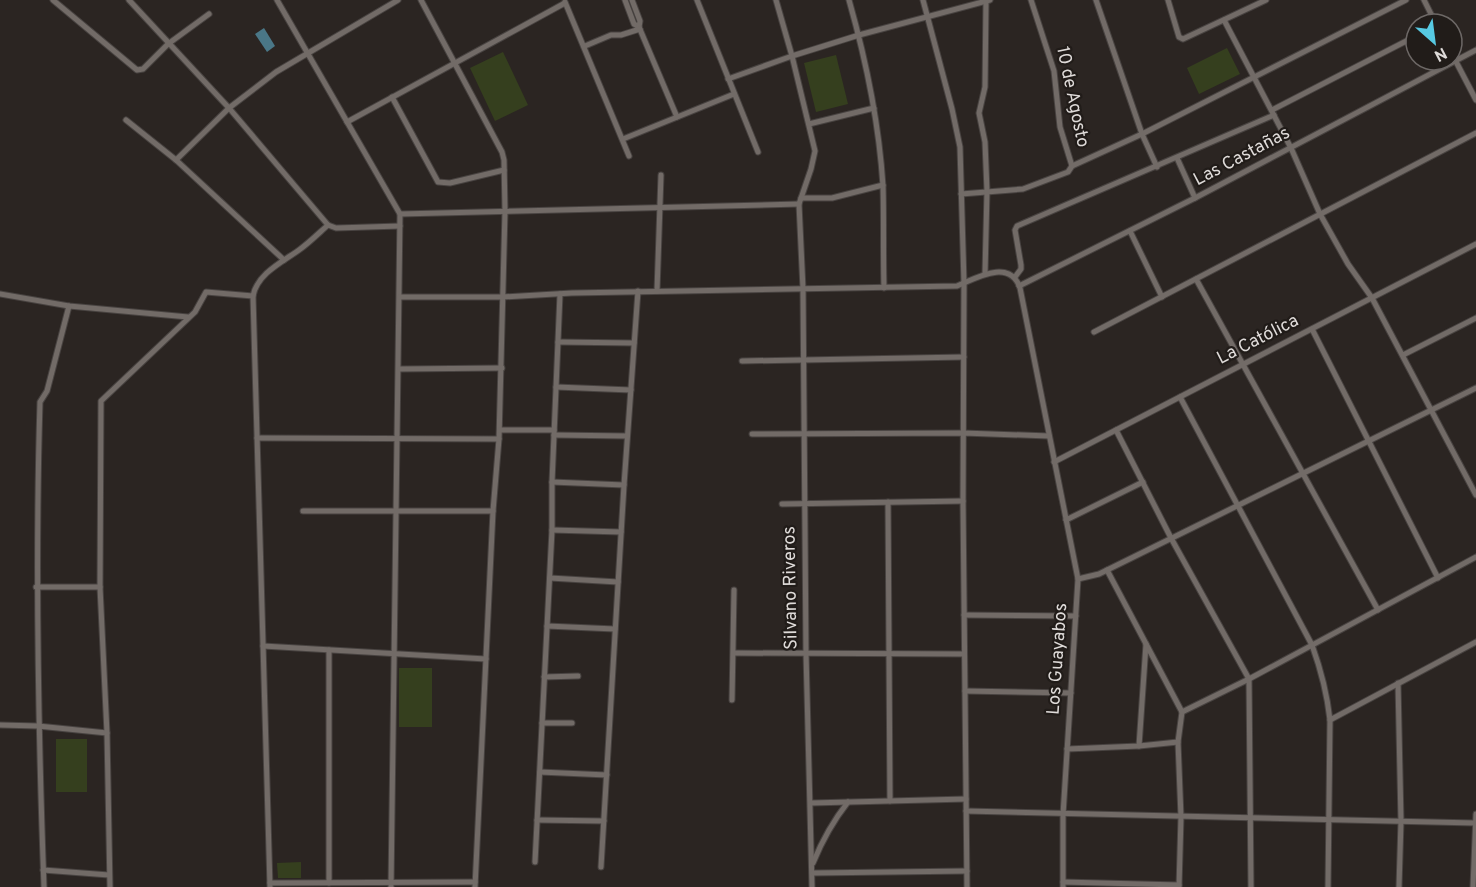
<svg xmlns="http://www.w3.org/2000/svg" width="1476" height="887" font-family="Overpass,sans-serif">
<rect width="100%" height="100%" fill="#2b2522"/>
<g fill="#353f1e">
<path d="M1227 48 1240 74 1199 94 1187 68Z"/>
<path d="M503 52 528 105 495 121 470 68Z"/>
<path d="M836 55 848 104 816 112 804 63Z"/>
<rect x="399" y="668" width="33" height="59"/>
<rect x="56" y="739" width="31" height="53"/>
<path d="M301 862V878H278L277 863Z"/>
</g>
<path fill="#4a7787" d="M264 28 275 46 267 52 255 34Z"/>
<g fill="none" stroke-linecap="round" stroke-linejoin="round">
<g stroke="#484341" stroke-width="7">
<g id="minor">
<path d="M53 0 137 70 143 69 168 44 209 14"/>
<path d="M129 0 229 108 328 225 336 228 400 226"/>
<path d="M277 0 400 214 391 887"/>
<path d="M421 0 502 152 504 160 505 211 499 439 493 511 475 887"/>
<path d="M625 0 634 24 639 27 677 117"/>
<path d="M632 0 640 21 639 27"/>
<path d="M697 0 758 152"/>
<path d="M776 0 792 56 815 151 811 169 799 204 803 289 806 653 812 887"/>
<path d="M849 0C866 60 879 123 883 186 884 220 883 254 884 288"/>
<path d="M923 0 952 109 960 147 964 283 963 501 967 887"/>
<path d="M1031 0 1054 71 1060 127 1072 166"/>
<path d="M1096 0 1142 134 1157 167"/>
<path d="M1168 0 1179 37 1183 39 1266 0"/>
<path d="M1424 0 1436 24"/>
<path d="M565 2 629 156"/>
<path d="M1224 20 1291 148 1320 214 1348 264 1372 298 1476 495"/>
<path d="M585 46 611 35H621L640 29"/>
<path d="M1452 54 1476 100"/>
<path d="M728 79 792 56 859 35 990 0"/>
<path d="M392 97 438 182 450 183 504 170"/>
<path d="M1272 110 1416 36"/>
<path d="M126 120 176 160 284 260"/>
<path d="M347 122 565 3"/>
<path d="M809 124 874 108"/>
<path d="M623 139 734 94"/>
<path d="M1177 158 1195 198"/>
<path d="M176 160 229 108 276 72 398 0"/>
<path d="M961 194 1023 189 1068 172 1072 166 1142 134 1406 0"/>
<path d="M801 198H832L883 185"/>
<path d="M400 214 799 204"/>
<path d="M1130 231 1162 297"/>
<path d="M985 274 987 191 985 142 979 113 985 87 986 1"/>
<path d="M1015 277 1021 269V265L1015 230 1017 226 1274 115"/>
<path d="M1196 279 1378 610"/>
<path d="M1019 286 1195 198 1476 50"/>
<path d="M657 291 661 175"/>
<path d="M0 294 69 306 188 317"/>
<path d="M400 297H502L572 293 957 286C976 278 1010 258 1020 288L1078 579 1063 815V887"/>
<path d="M1312 329 1438 578"/>
<path d="M1094 332 1476 133"/>
<path d="M558 342 634 343"/>
<path d="M1403 355 1476 318"/>
<path d="M742 361 964 357"/>
<path d="M400 369 502 368"/>
<path d="M556 387 631 390"/>
<path d="M1180 397 1312 645C1321 670 1327 693 1330 720L1328 887"/>
<path d="M500 430H554"/>
<path d="M1116 430 1171 538 1249 679 1251 887"/>
<path d="M752 434 963 433 1049 436"/>
<path d="M554 435 627 436"/>
<path d="M257 438 499 439"/>
<path d="M1054 462 1476 244"/>
<path d="M552 482 624 485"/>
<path d="M888 502 890 801"/>
<path d="M782 504 963 501"/>
<path d="M303 511H493"/>
<path d="M1066 520 1143 482"/>
<path d="M552 530 621 532"/>
<path d="M1107 570 1182 712 1178 742 1181 817 1179 887"/>
<path d="M550 578 618 582"/>
<path d="M1078 579 1099 574 1476 388"/>
<path d="M36 587H100"/>
<path d="M964 615 1076 616"/>
<path d="M547 626 615 629"/>
<path d="M263 646 486 659"/>
<path d="M329 650V883"/>
<path d="M734 653 964 654"/>
<path d="M544 677 578 676"/>
<path d="M1398 683 1401 821 1399 887"/>
<path d="M965 691 1071 693"/>
<path d="M732 700 734 590"/>
<path d="M1182 712 1249 679 1476 557"/>
<path d="M1330 720 1476 642"/>
<path d="M542 723H572"/>
<path d="M0 725 38 726 107 733"/>
<path d="M1139 746 1146 644"/>
<path d="M1067 749 1139 746 1178 742"/>
<path d="M540 772 607 775"/>
<path d="M811 803 966 799"/>
<path d="M966 811 1475 823"/>
<path d="M537 820 604 821"/>
<path d="M535 862 552 530V482L560 294"/>
<path d="M813 863C822 841 833 821 848 802"/>
<path d="M601 867 624 485 638 291"/>
<path d="M43 870 109 875"/>
<path d="M813 873 967 871"/>
<path d="M1063 882 1179 885"/>
<path d="M270 883 475 882"/>
<path d="M44 887C38 725 35 564 40 402L47 391 69 306"/>
<path d="M110 887 107 733 100 587 101 401 195 312 206 292 253 296"/>
<path d="M270 887 253 296C257 274 282 262 299 250 309 243 319 233 328 225"/>
<path d="M1473 887 1476 814"/>
</g>
</g>
<use href="#minor" stroke="#726b67" stroke-width="5"/>
</g>
<g text-anchor="middle" dominant-baseline="central" stroke-width="4.5" stroke-linejoin="round" paint-order="stroke">
<g font-size="18" fill="#dfdbd9" stroke="#211c19">
<text transform="translate(1072 97) rotate(78)">10 de Agosto</text>
<text transform="translate(1242 157) rotate(-28)">Las Castañas</text>
<text transform="translate(1258 340) rotate(-27)">La Católica</text>
<text transform="translate(791 588) rotate(-91)">Silvano Riveros</text>
<text transform="translate(1058 659) rotate(-86)">Los Guayabos</text>
</g>
</g>
<g transform="translate(1434 42) rotate(152)"><circle r="28" fill="#211c19" stroke="#6d6866" stroke-width="1.5"/>
<path d="M0-4.5L10 22L0 15L-10 22Z" fill="#57c9e2"/>
<text y="-9" font-size="16" font-weight="bold" text-anchor="middle" fill="#dfdbd9">N</text>
</g>
</svg>
